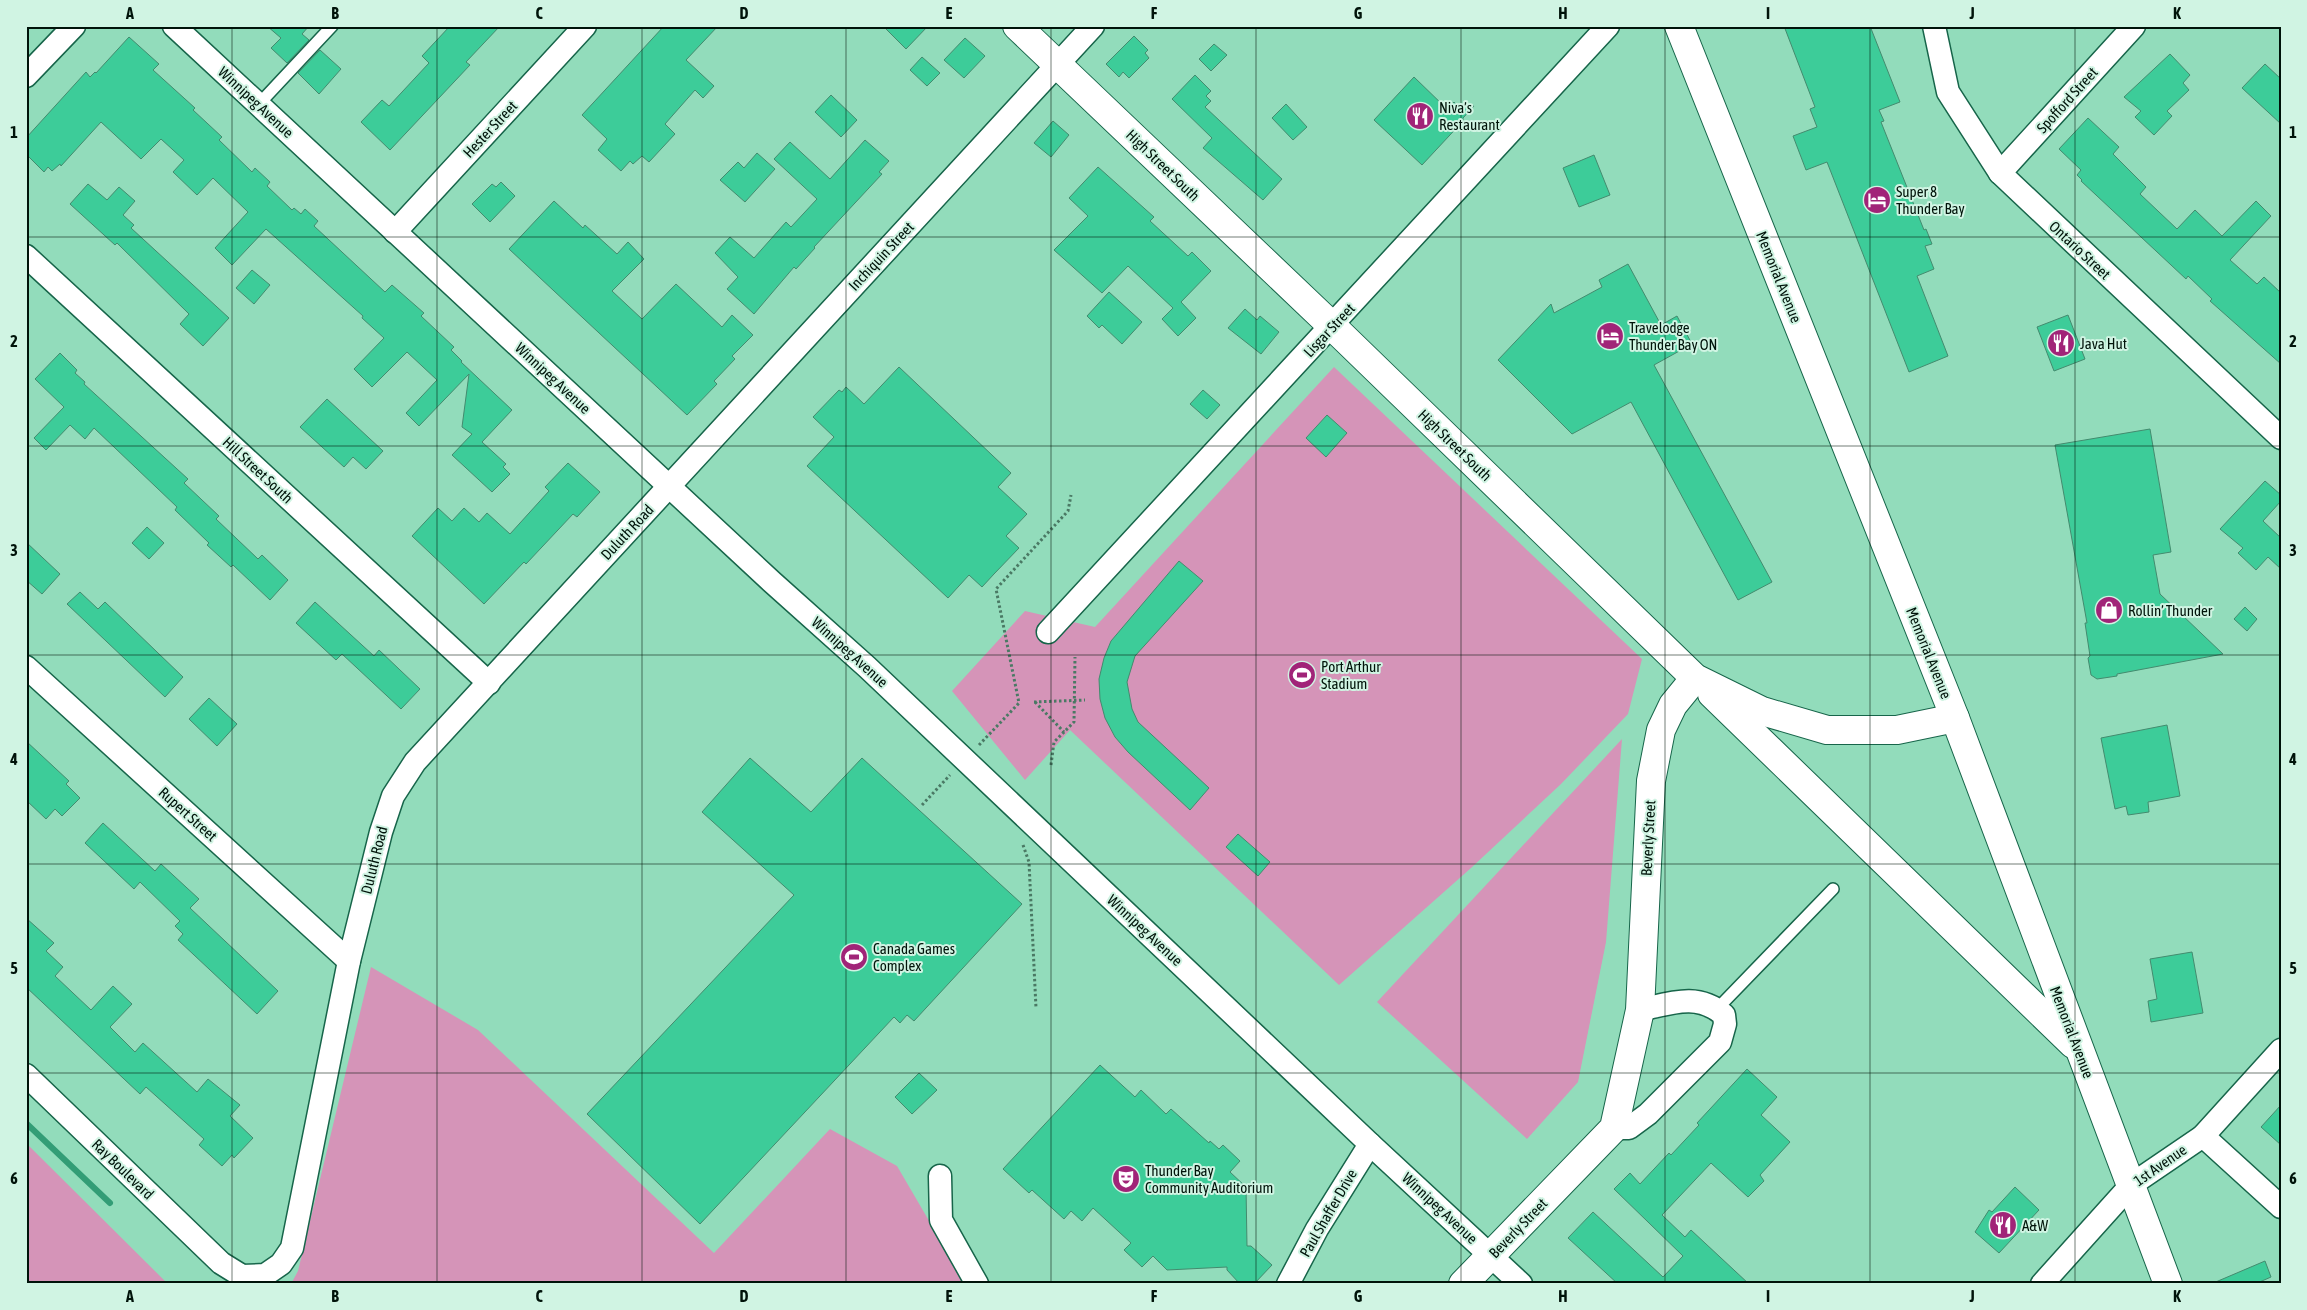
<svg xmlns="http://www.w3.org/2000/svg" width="2307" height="1310" font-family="'Asap Condensed',sans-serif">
<rect width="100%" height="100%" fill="#92dcbb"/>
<g fill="#d594b8">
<path d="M1334 367 1642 659 1628 714 1561 784 1471 868 1339 985 1070 730 1025 780 952 691 1025 611 1095 627Z"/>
<path d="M1622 739 1606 942 1578 1082 1527 1139 1377 1002Z"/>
<path d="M371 967 478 1030 714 1253 830 1129 897 1166 966 1284H291L298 1271Z"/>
<path d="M26 1143 168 1284H26Z"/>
</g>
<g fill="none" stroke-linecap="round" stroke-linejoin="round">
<path stroke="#339d76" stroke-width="6" d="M26 1123 110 1203"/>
</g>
<g fill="#3dcc99" stroke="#438b6e">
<path d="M267 26H309L302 34 309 40 287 63 271 48 281 38Z"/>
<path d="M450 26H500L466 62 470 65 390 150 361 122 382 100 389 106 429 63 422 56Z"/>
<path d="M664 26H718L686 60 714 86 703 98 695 90 665 124 675 134 649 162 642 156 633 164 630 161 621 171 598 150 607 139 582 115Z"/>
<path d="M883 26H928L906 49Z"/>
<path d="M1784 26H1870L1900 102 1879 110 1884 121 1881 122 1924 230 1926 229 1932 244 1925 246 1934 269 1917 276 1948 356 1909 372 1827 162 1806 170 1793 136 1817 127 1810 109 1815 107Z"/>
<path d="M1134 36 1148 50 1145 53 1149 58 1129 78 1123 72 1119 77 1106 64Z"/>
<path d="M129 37 159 64 153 70 195 108 193 110 222 137 219 140 252 172 255 168 270 182 267 186 292 210 294 208 301 214 305 209 318 221 314 226 385 292 392 285 424 313 421 316 454 347 451 350 462 361 461 362 512 410 482 442 506 464 503 467 510 474 492 492 452 455 472 434 462 427 469 374 419 426 406 413 437 380 407 352 372 387 354 369 384 338 362 318 363 316 266 229 232 265 215 248 248 212 213 178 197 195 173 172 184 160 161 139 141 159 101 122 61 166 60 164 52 171 48 167 44 172 26 154V138L86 72 90 77 95 72 96 73Z"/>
<path d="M965 38 985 56 964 78 944 60Z"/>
<path d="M1214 44 1227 55 1211 71 1199 59Z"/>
<path d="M320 50 341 69 319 94 298 73Z"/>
<path d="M2170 54 2190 75 2183 83 2189 90 2167 111 2172 116 2154 135 2135 117 2141 111 2124 97Z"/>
<path d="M922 57 940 73 927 86 910 70Z"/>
<path d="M2265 64 2281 79V124L2242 88Z"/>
<path d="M1195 75 1211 91 1206 96 1211 101 1205 107 1282 179 1263 200 1203 148 1212 138 1172 99Z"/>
<path d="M1414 77 1447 109 1454 102 1458 106H1474L1463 118V121L1422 165 1374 120Z"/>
<path d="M831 95 857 120 841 137 815 112Z"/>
<path d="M1286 104 1307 127 1293 140 1272 118Z"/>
<path d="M2088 118 2119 147 2113 154 2146 187 2140 194 2177 229 2195 210 2222 236 2256 201 2271 216 2230 260 2257 284 2264 277 2281 293V364L2210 301 2212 299 2188 276 2186 279 2081 181 2082 180 2077 175 2081 170 2059 149Z"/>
<path d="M1053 121 1069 135 1051 157 1034 143Z"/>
<path d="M865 140 889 161 879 172 882 174 814 247 815 248 796 269 794 267 754 314 727 289 738 277 715 253 730 237 754 258 786 222 791 227 817 199 774 159 790 142 830 179Z"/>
<path d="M757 153 775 169 745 202 720 180 738 162 744 168Z"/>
<path d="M1594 155 1610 195 1579 207 1563 168Z"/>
<path d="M1098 167 1154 217 1150 221 1188 256 1192 252 1211 271 1181 302 1196 318 1178 336 1162 319 1173 308 1128 266 1102 293 1054 250 1088 216 1069 198Z"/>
<path d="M501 182 515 196 490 222 472 204 492 184 496 187Z"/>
<path d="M88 184 107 200 119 187 135 201 123 215 134 225 131 228 229 318 203 346 180 324 189 314 117 243 115 245 70 204Z"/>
<path d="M554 201 583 228 585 225 617 254 628 242 644 259 612 291 642 319 676 284 722 327 732 315 753 335 732 356 735 359 714 381 717 384 687 415 509 249Z"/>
<path d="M1628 264 1661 325 1677 316 1692 344 1654 365 1772 582 1738 600 1631 402 1572 434 1498 360 1551 304 1554 313 1602 287 1599 280Z"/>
<path d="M252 270 270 285 254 304 236 288Z"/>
<path d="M1109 292 1142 322 1122 344 1102 325 1099 328 1087 316Z"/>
<path d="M1245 309 1257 320 1260 316 1279 332 1261 354 1228 328Z"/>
<path d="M2068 315 2085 359 2054 371 2037 327Z"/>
<path d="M60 353 77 370 75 373 85 382 84 384 188 479 184 483 219 516 216 519 258 559 262 555 288 580 270 600 233 565 231 567 207 545 209 543 175 510 177 507 94 428 85 439 70 425 46 450 34 438 64 407 35 379Z"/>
<path d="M899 367 1011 473 998 487 1027 514 1006 536 1019 548 994 574 982 587 969 575 948 598 807 466 834 437 813 417 839 390 842 392 846 387 864 404Z"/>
<path d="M1203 390 1220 405 1207 419 1190 404Z"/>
<path d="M327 399 383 451 366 469 353 457 344 467 300 427Z"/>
<path d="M1327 415 1347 433 1326 457 1306 438Z"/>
<path d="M2150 429 2171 552 2153 555 2160 594 2223 654 2117 674V676L2097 679 2091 675 2088 658 2090 656 2085 623H2087L2055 445Z"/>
<path d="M568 463 600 492 577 517 573 514 526 564 524 562 484 604 412 536 438 508 452 521 464 508 479 522 487 513 510 534 549 491 545 487Z"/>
<path d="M2265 481 2281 495V501L2263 521 2281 538V569L2268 557 2256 570 2238 553 2243 548 2220 529Z"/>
<path d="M147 527 164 543 149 559 132 543Z"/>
<path d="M26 542 60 574 42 594 26 580Z"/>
<path d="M1179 561 1203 581 1135 656 1127 682 1132 709 1138 722 1209 788 1190 810 1128 752 1115 737 1105 718 1100 699 1099 679 1104 658 1111 641Z"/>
<path d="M80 592 98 609 105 602 183 677 165 697 67 604Z"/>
<path d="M315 602 374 656 379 650 420 689 401 709 342 654 336 660 296 623Z"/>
<path d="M2245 607 2257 619 2247 631 2234 619Z"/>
<path d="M209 698 237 724 217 746 189 719Z"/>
<path d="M2167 725 2180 796 2148 802 2149 812 2128 815 2126 806 2115 809 2101 738Z"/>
<path d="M26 741 69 781 66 784 80 798 62 816 55 809 46 819 26 800Z"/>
<path d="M750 758 811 812 862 758 1022 904 914 1021 907 1015 900 1023 894 1017 700 1224 587 1114 794 895 702 812Z"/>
<path d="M103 823 155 871 161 864 199 899 190 908 278 991 257 1014 178 940 183 934 175 926 180 921 140 882 134 889 85 843Z"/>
<path d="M1238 834 1270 862 1258 876 1226 847Z"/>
<path d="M26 918 54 943 46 951 63 967 55 976 91 1010 113 986 132 1004 110 1027 135 1052 143 1043 197 1092 208 1079 240 1105 230 1116 253 1138 234 1158 232 1155 222 1166 199 1145 204 1139 146 1087 140 1094 26 987Z"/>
<path d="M2192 952 2203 1013 2151 1022 2148 1001 2157 999 2150 959Z"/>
<path d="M1100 1065 1135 1097 1141 1090 1166 1114 1171 1109 1209 1143 1210 1141 1219 1149 1223 1145 1240 1161 1230 1172 1246 1187 1247 1246H1251L1272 1265 1254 1284H1240L1227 1270V1267L1167 1270 1153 1256 1142 1267 1124 1250 1131 1243 1093 1208 1082 1221 1071 1211 1064 1219 1032 1190 1029 1193 1003 1169Z"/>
<path d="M1747 1069 1777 1097 1761 1115 1790 1142 1760 1175 1764 1181 1748 1197 1711 1163 1662 1215 1685 1237 1691 1230 1749 1284H1618L1568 1238 1593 1212 1663 1277 1683 1256 1614 1189 1630 1173 1640 1184 1669 1153 1671 1155 1699 1125 1697 1123Z"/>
<path d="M919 1073 937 1090 912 1114 895 1097Z"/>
<path d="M2281 1105V1145L2261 1127Z"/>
<path d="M2015 1187 2039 1210 1999 1253 1975 1232 1989 1210 1992 1212Z"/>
<path d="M2265 1261 2271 1277 2255 1284H2211Z"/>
</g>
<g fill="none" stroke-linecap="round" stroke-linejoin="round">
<g stroke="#17654a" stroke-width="14">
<g id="lane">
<path d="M259 104 332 26"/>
<path d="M1717 1009 1833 889"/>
</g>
</g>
<g stroke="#17654a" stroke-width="25">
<g id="street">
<path d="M174 26 772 582 867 667 1370 1144 1521 1284"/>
<path d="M1934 26 1948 92 2000 173 2281 438"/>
<path d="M26 76 74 26"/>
<path d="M2000 173 2134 26"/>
<path d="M395 232 585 26"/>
<path d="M26 256 489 683"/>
<path d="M1048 632 1608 26"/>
<path d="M26 667 349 961"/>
<path d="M26 1075 221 1263 242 1276 265 1275 281 1264 292 1248 349 961 381 832 393 796 415 762 1093 26"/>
<path d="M1614 1128H1629L1648 1114 1720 1042 1725 1024 1724 1015C1698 992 1671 1003 1640 1010"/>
<path d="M2203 1136 2281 1207"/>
<path d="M940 1176 941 1220 977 1284"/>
<path d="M1288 1284 1317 1229 1370 1144"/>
<path d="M2042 1284 2131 1185 2203 1136 2281 1050"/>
</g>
</g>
<g stroke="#17654a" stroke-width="30">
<g id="secondary">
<path d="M1017 26 1332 326 1695 678 1762 711 1827 730H1897L1955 718"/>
<path d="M1679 26 1955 718 2168 1284"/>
<path d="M1712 694 2073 1044"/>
<path d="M1463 1284 1614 1128 1640 1010 1651 781 1661 730 1673 705 1695 678"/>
</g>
</g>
<g stroke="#4a7964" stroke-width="3" stroke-dasharray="2.5 2.5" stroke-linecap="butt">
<path d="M1034 702 1085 700"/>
<path d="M1035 702 1064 732"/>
<path d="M979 745 1019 703 996 589 1068 511 1071 495"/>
<path d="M1051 765 1054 742 1074 722 1075 657"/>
<path d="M922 805 950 775"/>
<path d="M1023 845 1029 862 1036 1008"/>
</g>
<use href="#lane" stroke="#fff" stroke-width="11"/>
<use href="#street" stroke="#fff" stroke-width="22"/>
<use href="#secondary" stroke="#fff" stroke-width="28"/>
</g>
<path fill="none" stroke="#00130a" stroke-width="1" stroke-opacity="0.55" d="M232 26V1284M437 26V1284M642 26V1284M846 26V1284M1051 26V1284M1256 26V1284M1461 26V1284M1665 26V1284M1870 26V1284M2075 26V1284M26 237H2281M26 446H2281M26 655H2281M26 864H2281M26 1073H2281"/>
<defs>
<g id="restaurant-disc" transform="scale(1.4375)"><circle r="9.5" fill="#a12478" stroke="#d0f4e3"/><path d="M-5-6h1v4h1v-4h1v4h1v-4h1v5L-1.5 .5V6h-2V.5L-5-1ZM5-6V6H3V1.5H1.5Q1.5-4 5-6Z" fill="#fff"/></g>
<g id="hotel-disc" transform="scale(1.4375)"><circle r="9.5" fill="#a12478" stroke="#d0f4e3"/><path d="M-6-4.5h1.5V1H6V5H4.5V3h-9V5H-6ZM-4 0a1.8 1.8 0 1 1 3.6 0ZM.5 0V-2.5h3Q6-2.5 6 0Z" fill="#fff"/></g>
<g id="shop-disc" transform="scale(1.4375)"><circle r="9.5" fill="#a12478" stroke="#d0f4e3"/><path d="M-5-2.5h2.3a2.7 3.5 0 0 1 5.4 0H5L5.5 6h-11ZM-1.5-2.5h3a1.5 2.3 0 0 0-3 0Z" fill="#fff"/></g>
<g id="stadium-disc" transform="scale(1.4375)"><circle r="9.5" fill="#a12478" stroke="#d0f4e3"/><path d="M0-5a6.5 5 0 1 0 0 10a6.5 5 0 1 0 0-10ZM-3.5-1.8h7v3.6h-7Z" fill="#fff"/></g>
<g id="theatre-disc" transform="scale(1.4375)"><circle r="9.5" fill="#a12478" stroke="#d0f4e3"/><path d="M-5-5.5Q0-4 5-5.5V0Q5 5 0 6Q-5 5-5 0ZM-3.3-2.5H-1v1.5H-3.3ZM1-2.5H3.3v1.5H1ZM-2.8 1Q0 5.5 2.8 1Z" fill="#fff"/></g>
</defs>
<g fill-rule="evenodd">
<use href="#restaurant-disc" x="1420" y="116"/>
<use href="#hotel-disc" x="1877" y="200"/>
<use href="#hotel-disc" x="1610" y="336"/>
<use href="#restaurant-disc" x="2061" y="343"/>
<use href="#shop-disc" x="2109" y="610"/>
<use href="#stadium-disc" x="1302" y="675"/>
<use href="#stadium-disc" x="854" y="957"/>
<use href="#theatre-disc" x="1126" y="1179"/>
<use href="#restaurant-disc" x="2003" y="1225"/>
</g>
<g text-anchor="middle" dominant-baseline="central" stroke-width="4" stroke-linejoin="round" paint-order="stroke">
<g font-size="15" fill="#00130a" stroke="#d0f4e3">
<text transform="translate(2067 100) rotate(-48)">Spofford Street</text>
<text transform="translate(256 102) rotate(43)">Winnipeg Avenue</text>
<text transform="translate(490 129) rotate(-47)">Hester Street</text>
<text transform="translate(1163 165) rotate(44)">High Street South</text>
<text transform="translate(2080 250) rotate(43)">Ontario Street</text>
<text transform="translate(881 256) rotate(-47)">Inchiquin Street</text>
<text transform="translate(1779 277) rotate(68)">Memorial Avenue</text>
<text transform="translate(1329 330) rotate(-47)">Lisgar Street</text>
<text transform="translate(553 378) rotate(43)">Winnipeg Avenue</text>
<text transform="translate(1455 445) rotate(44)">High Street South</text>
<text transform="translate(258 470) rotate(43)">Hill Street South</text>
<text transform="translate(627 532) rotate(-47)">Duluth Road</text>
<text transform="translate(850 652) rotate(42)">Winnipeg Avenue</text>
<text transform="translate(1929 653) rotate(68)">Memorial Avenue</text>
<text transform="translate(188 814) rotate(42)">Rupert Street</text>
<text transform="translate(1648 838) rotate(-87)">Beverly Street</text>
<text transform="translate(374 860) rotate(-76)">Duluth Road</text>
<text transform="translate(1145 930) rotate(43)">Winnipeg Avenue</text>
<text transform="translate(2072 1032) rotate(69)">Memorial Avenue</text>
<text transform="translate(2160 1165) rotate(-35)">1st Avenue</text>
<text transform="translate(123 1169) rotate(44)">Ray Boulevard</text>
<text transform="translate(1440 1208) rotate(43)">Winnipeg Avenue</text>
<text transform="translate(1328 1213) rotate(-60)">Paul Shaffer Drive</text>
<text transform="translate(1518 1228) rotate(-46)">Beverly Street</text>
</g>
<g font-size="15" fill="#00130a" stroke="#d0f4e3" text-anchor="start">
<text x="1439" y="107">Niva’s<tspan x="1439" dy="17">Restaurant</tspan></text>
<text x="1896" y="191">Super 8<tspan x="1896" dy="17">Thunder Bay</tspan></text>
<text x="1629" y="327">Travelodge<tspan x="1629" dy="17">Thunder Bay ON</tspan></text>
<text x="2080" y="343">Java Hut</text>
<text x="2128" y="610">Rollin’ Thunder</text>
<text x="1321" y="666">Port Arthur<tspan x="1321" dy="17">Stadium</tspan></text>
<text x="873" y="948">Canada Games<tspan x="873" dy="17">Complex</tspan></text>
<text x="1145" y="1170">Thunder Bay<tspan x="1145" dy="17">Community Auditorium</tspan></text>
<text x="2022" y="1225">A&amp;W</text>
</g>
</g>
<rect width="2307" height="1310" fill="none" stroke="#d0f4e3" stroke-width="55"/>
<rect x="28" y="28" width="2252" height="1254" fill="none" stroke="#00130a" stroke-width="2"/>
<g font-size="16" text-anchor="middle" font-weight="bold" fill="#00130a">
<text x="130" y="19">A</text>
<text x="335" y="19">B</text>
<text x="539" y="19">C</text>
<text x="744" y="19">D</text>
<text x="949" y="19">E</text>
<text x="1154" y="19">F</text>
<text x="1358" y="19">G</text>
<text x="1563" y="19">H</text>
<text x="1768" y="19">I</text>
<text x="1972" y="19">J</text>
<text x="2177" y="19">K</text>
<text x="14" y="138">1</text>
<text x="2293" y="138">1</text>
<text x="14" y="347">2</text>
<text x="2293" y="347">2</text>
<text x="14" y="556">3</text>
<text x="2293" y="556">3</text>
<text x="14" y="765">4</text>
<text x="2293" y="765">4</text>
<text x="14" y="974">5</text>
<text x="2293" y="974">5</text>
<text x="14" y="1184">6</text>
<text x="2293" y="1184">6</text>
<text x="130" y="1302">A</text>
<text x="335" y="1302">B</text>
<text x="539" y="1302">C</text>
<text x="744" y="1302">D</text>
<text x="949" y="1302">E</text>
<text x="1154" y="1302">F</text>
<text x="1358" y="1302">G</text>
<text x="1563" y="1302">H</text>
<text x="1768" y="1302">I</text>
<text x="1972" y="1302">J</text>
<text x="2177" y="1302">K</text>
</g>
</svg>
